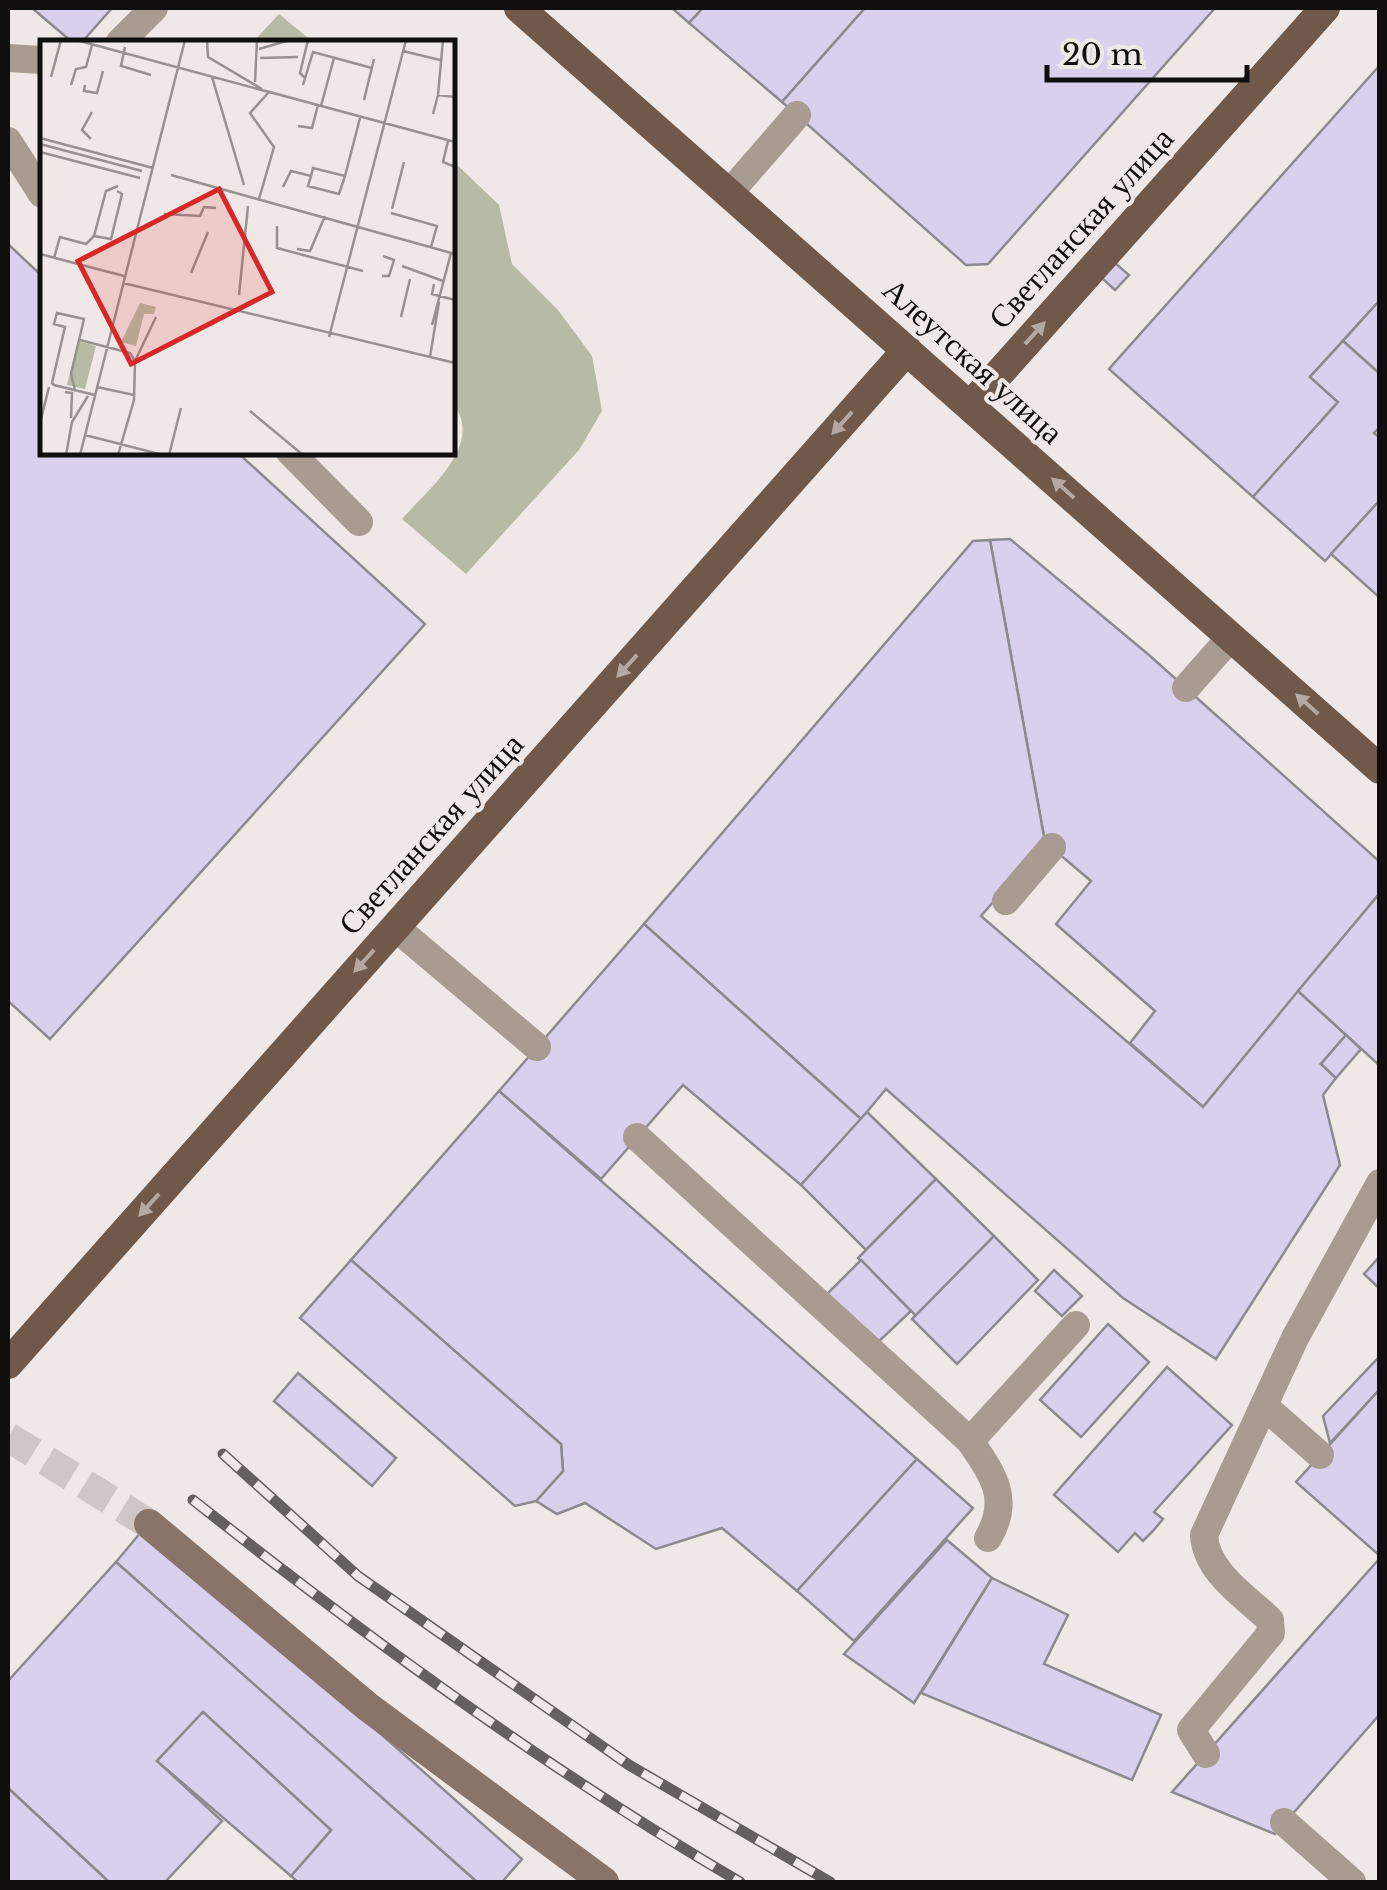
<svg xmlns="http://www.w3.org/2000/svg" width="1387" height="1890" font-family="'Libre Baskerville',serif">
<rect width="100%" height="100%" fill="#f0e8e6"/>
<g fill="#b7baa5">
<path d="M279 14 313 42H253Z"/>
<path d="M453 161 499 205 512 264 558 310 592 356 602 411 579 450 466 574 402 519C427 490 487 443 452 403Z"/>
</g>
<g fill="#dbcfee" stroke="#8c8a90" stroke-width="2.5">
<path d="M32 8H112L82 42H72Z"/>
<path d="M672 8H703L689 23Z"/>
<path d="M703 8H865L782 102 689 23Z"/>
<path d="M865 8H1215L988 264 966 265 782 102Z"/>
<path d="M1380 65V300L1310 377 1338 402 1253 497 1109 369Z"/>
<path d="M8 244 42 276V452H237L425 624 50 1039 8 1001Z"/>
<path d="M1107 256 1129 275 1115 290 1094 271Z"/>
<path d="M1380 300V374L1343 341Z"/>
<path d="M1343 341 1380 374V427L1374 433 1380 438V500L1325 561 1253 497 1338 402 1310 377Z"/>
<path d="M1380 500V598L1331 554Z"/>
<path d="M1010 539 1149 655 1380 862V893L1203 1107 1130 1043 1155 1011 1056 924 1091 881 1045 842 990 540Z"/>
<path d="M990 540 1045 842 981 916 1203 1107 1298 991 1346 1035 1321 1064 1336 1078 1323 1095 1340 1165 1216 1359 1123 1298 886 1089 861 1119 644 924 973 541Z"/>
<path d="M1380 893V1066L1298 991Z"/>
<path d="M644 924 861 1119 801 1185 683 1085 601 1179 499 1091Z"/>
<path d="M1346 1035 1361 1049 1336 1078 1321 1064Z"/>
<path d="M499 1091 917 1459 797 1591 722 1528 656 1549 585 1503 557 1514 536 1501 563 1471 561 1444 351 1260Z"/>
<path d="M867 1112 936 1179 866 1250 801 1185Z"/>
<path d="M936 1179 994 1236 916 1316 858 1258Z"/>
<path d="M994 1236 1038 1280 957 1364 912 1319Z"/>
<path d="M1380 1256V1289L1364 1274Z"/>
<path d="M351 1260 561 1444 563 1471 536 1501 515 1506 300 1318Z"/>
<path d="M861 1260 911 1311 875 1345 825 1296Z"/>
<path d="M1054 1270 1082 1296 1062 1316 1035 1291Z"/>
<path d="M1108 1324 1149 1362 1081 1437 1040 1400Z"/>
<path d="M1380 1356V1389L1330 1443 1323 1416Z"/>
<path d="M1167 1367 1232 1425 1154 1512 1163 1519 1153 1531 1143 1541 1135 1533 1118 1552 1054 1495Z"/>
<path d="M298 1373 396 1458 372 1486 274 1401Z"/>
<path d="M1380 1389V1556L1296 1482Z"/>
<path d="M917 1459 973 1508 854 1641 797 1591Z"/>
<path d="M146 1526 522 1859 502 1882H477L116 1562Z"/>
<path d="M947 1540 992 1578 914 1703 844 1654Z"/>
<path d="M1380 1558V1714L1275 1834 1172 1792Z"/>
<path d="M116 1562 477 1882H298L291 1876 331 1830 203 1712 157 1761 222 1821 165 1882H109L8 1788V1681Z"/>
<path d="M992 1578 1068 1615 1044 1664 1161 1715 1132 1780 921 1693Z"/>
<path d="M203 1712 331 1830 291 1876 157 1761Z"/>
<path d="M8 1788 109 1882H8Z"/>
</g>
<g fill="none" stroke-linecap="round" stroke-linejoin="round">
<path stroke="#cfc7c6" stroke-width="30" stroke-dasharray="30 15" stroke-linecap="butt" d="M8 1437 149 1524"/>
<g stroke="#a89b92" stroke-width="28">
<path d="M120 42 154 8"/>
<path d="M8 58 42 60"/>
<path d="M8 141 42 194"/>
<path d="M731 191 797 115"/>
<path d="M290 452 359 522"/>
<path d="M1186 688 1231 637"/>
<path d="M1006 901 1052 847"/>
<path d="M395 927 537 1047"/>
<path d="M637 1137 970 1441C993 1475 1011 1499 988 1538"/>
<path d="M1264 1406 1320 1455"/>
<path d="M970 1441 1076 1325"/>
<path d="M1206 1754 1191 1730 1271 1633 1270 1620C1245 1596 1206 1572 1204 1535L1295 1338 1380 1183"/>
<path d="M1284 1822 1352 1882"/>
</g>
<path stroke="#887468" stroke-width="30" d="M149 1524 368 1707 604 1882"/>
<g stroke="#70594b" stroke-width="30">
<path d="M519 8 1380 769"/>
<path d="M970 406 1325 8"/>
<path d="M8 1364 907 350"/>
</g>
<g stroke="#65605f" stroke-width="11">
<g id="rail">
<path d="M223 1454 358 1576 629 1765 830 1882"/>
<path d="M193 1500C369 1639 547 1769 740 1882"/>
</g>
</g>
<use href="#rail" stroke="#f0e8e6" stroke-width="8" stroke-dasharray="22" stroke-linecap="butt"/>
</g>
<defs><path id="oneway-solid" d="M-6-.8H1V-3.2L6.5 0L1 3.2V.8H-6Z" transform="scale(2.5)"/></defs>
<g fill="#b6a8a0">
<use href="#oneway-solid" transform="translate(1035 333) rotate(-48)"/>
<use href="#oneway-solid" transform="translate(842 423) rotate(132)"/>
<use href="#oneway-solid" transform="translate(1063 488) rotate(-138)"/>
<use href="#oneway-solid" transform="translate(627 666) rotate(132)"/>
<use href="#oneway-solid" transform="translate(1307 704) rotate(-138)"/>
<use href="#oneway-solid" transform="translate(364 961) rotate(132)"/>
<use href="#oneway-solid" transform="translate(149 1205) rotate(132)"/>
</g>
<g text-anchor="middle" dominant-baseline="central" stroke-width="8" stroke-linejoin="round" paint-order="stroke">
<g font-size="32" fill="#110e0e" stroke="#f0e8e6">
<text transform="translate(1081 228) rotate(-48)">Светланская улица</text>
<text transform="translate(973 361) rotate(42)">Алеутская улица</text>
<text transform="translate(431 834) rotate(-48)">Светланская улица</text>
</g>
</g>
<g transform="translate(40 40)">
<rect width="415" height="415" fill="#f0e8e6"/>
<path d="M100 263 116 267 114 274H104L96 306 81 302ZM38 301 56 306 45 349 27 345Z" fill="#b7baa5"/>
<path fill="none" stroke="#979190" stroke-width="2.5" d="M36 0 415 102M167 0 168 17 222 49M85 7 81 26 111 35M219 9 250 0M363 11 400 20M220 18 258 17M11 37 21 0M172 37 204 145M265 38 260 33 268 0M215 42 217 0M31 45 36 29 46 27 52 5M45 45 44 51 57 53 63 31M263 45 273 12 332 28M398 55 403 0M324 60 334 19M281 66 294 18M393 74 398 55 415 57M258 86 272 88 278 65M0 98 113 128M51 99 42 90 52 72M408 101 403 122 415 127M0 104 102 131M0 112 100 138M131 135 415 214M271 136 268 146 299 154 305 136M243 147 251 131 271 136 273 128 305 136 320 78M219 159 234 107 210 73 229 52M352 169 364 122M351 173 397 186 391 207M124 174 160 176 164 167 176 168M237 186V208L323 231M54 196 71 199 82 154 77 151M257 209 270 211 285 176M0 214 84 236M14 218 20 197 46 204 54 196 66 151 78 146M362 226 403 241M151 233 168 192M342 236H349L354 220 343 216M83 243 415 323M394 244 392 254 415 260M0 254V285M199 255 208 166M361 277 370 239M392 285 411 213M289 297 366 0M40 300 90 313 95 321 94 360 78 415M390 317 399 262M95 321 116 277M57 347 94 355M35 350 31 334 44 279 17 273 14 284 25 287 12 343 14 345 55 355M25 352 32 353 31 378M210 371 263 415M0 383 9 347M45 395 123 415M26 415 32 382 48 356M40 415 145 0M129 415 141 368"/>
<path fill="#d62828" fill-opacity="0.15" stroke="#d62828" stroke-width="5" d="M179 149 232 252 91 324 38 221Z"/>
<rect width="415" height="415" fill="none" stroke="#110e0e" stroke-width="5"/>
</g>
<rect width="1387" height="1890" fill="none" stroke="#110e0e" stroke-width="20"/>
<path d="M1047 65v15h200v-15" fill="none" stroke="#110e0e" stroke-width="5"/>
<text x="1062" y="65" font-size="30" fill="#110e0e" stroke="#f0e8e6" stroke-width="8" paint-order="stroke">20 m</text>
</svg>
